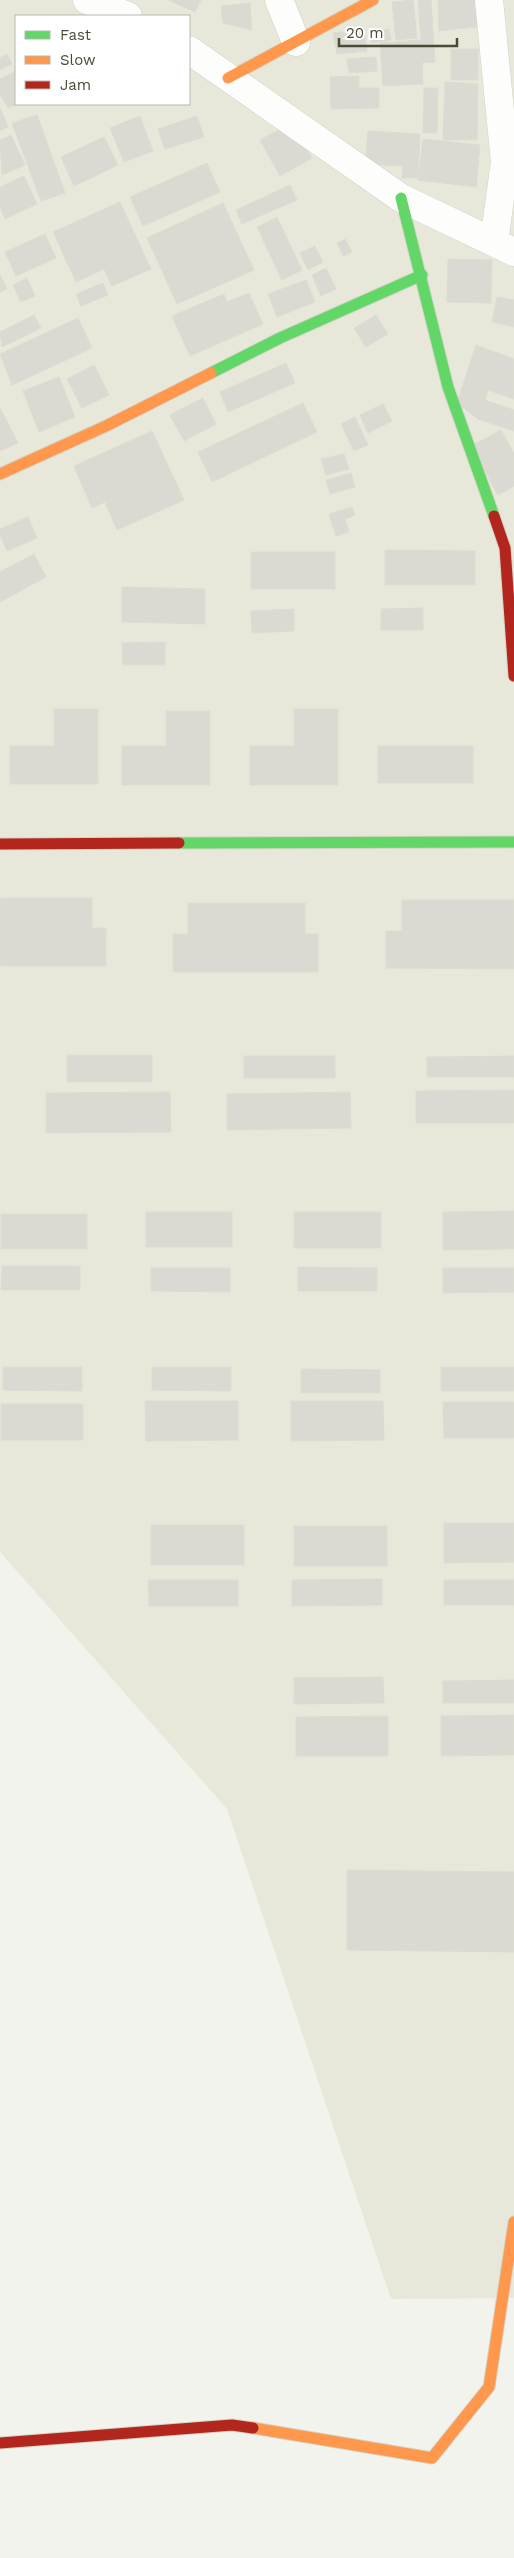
<svg xmlns="http://www.w3.org/2000/svg" width="514" height="2558" font-family="'Work Sans',sans-serif">
<rect width="100%" height="100%" fill="#f3f3ed"/>
<path fill="#e8e8da" fill-rule="evenodd" d="M0 0H514V2298L391 2299 227 1809 0 1552ZM16 16H189V104H16Z"/>
<g fill="#dadad2" stroke="#dcdcd3">
<path d="M168 0H201L195 12Z"/>
<path d="M413 0 417 38 396 40 392 2Z"/>
<path d="M418 0H431L435 62 422 63 423 84 383 86 380 43 421 40Z"/>
<path d="M438 0H481L484 26 439 31Z"/>
<path d="M250 3 252 30 223 23 221 6Z"/>
<path d="M364 29 367 51 337 54 333 33Z"/>
<path d="M389 29 391 40 372 43 370 32Z"/>
<rect x="451" y="49" width="27" height="31"/>
<path d="M7 54 12 64 0 70V58Z"/>
<path d="M376 57 377 71 349 73 347 59Z"/>
<path d="M16 71 17 104 8 108 0 94V79Z"/>
<path d="M359 76V88H379V108L331 109 330 77Z"/>
<path d="M445 82 478 84 477 140H443Z"/>
<path d="M424 88H438L437 133H423Z"/>
<path d="M0 108 8 127 0 131Z"/>
<path d="M37 115 65 193 41 201 12 123Z"/>
<path d="M140 116 153 151 124 162 110 128Z"/>
<path d="M197 116 204 137 165 149 158 129Z"/>
<path d="M292 123 312 158 280 176 260 140Z"/>
<path d="M368 131 420 134 418 178H402L403 166 365 164Z"/>
<path d="M11 135 25 165 2 175 0 140Z"/>
<path d="M104 137 118 165 74 186 61 157Z"/>
<path d="M423 139 480 145 476 187 418 180Z"/>
<path d="M207 163 220 192 143 226 130 197Z"/>
<path d="M24 176 37 204 5 219 0 207V187Z"/>
<path d="M290 185 297 200 242 224 236 210Z"/>
<path d="M120 202 151 269 112 286 104 269 76 282 53 232Z"/>
<path d="M223 203 254 270 177 304 147 238Z"/>
<path d="M277 217 302 270 282 280 257 227Z"/>
<path d="M45 234 56 258 16 276 5 252Z"/>
<path d="M345 239 352 252 343 256 337 243Z"/>
<path d="M315 246 323 262 308 270 300 253Z"/>
<path d="M448 259 492 260 491 303 447 302Z"/>
<path d="M326 268 336 289 321 296 312 275Z"/>
<path d="M0 275 7 289 0 292Z"/>
<path d="M27 278 35 296 21 302 13 285Z"/>
<path d="M306 280 315 302 277 317 268 294Z"/>
<path d="M103 283 108 295 81 306 76 294Z"/>
<path d="M249 293 263 324 190 356 172 316 224 294 227 302Z"/>
<path d="M497 297 514 300V327L492 322Z"/>
<path d="M34 315 41 328 2 347 0 332Z"/>
<path d="M376 315 388 334 366 347 354 328Z"/>
<path d="M78 318 92 348 12 385 0 354Z"/>
<path d="M476 345 514 359V399L488 390 485 400 514 410V431L478 419 457 403Z"/>
<path d="M286 363 295 383 228 412 220 392Z"/>
<path d="M94 365 109 395 82 408 67 379Z"/>
<path d="M59 377 75 417 39 432 23 391Z"/>
<path d="M203 398 216 424 184 441 170 415Z"/>
<path d="M303 403 317 432 212 482 198 452Z"/>
<path d="M383 404 392 421 368 433 360 415Z"/>
<path d="M0 408 18 443 0 451Z"/>
<path d="M355 417 368 445 354 451 341 424Z"/>
<path d="M501 430 514 453V486L498 495 471 446Z"/>
<path d="M152 431 184 500 117 530 105 502 92 508 74 466Z"/>
<path d="M344 454 349 469 326 475 321 459Z"/>
<path d="M351 473 355 487 330 494 326 480Z"/>
<path d="M352 507 355 515 345 519 349 532 336 536 329 514Z"/>
<path d="M28 517 37 538 7 551 0 535V529Z"/>
<path d="M385 550 475 551V585H385Z"/>
<rect x="251" y="552" width="84" height="37"/>
<path d="M34 554 46 577 0 602V572Z"/>
<path d="M122 587 205 589V624L122 622Z"/>
<path d="M423 608V630H381V609Z"/>
<path d="M294 609V631L252 633 251 611Z"/>
<path d="M165 642V665H123L122 643Z"/>
<path d="M54 709H98V784H10V746H54Z"/>
<path d="M294 709H338V785H250V746H294Z"/>
<path d="M166 711H210V785H122V746H166Z"/>
<rect x="378" y="746" width="95" height="37"/>
<path d="M0 898H92V928H106V966H0Z"/>
<path d="M402 900H514V969L386 968V931H402Z"/>
<path d="M188 903H305V934H318V972H173V934H188Z"/>
<rect x="67" y="1055" width="85" height="27"/>
<rect x="244" y="1056" width="91" height="22"/>
<path d="M514 1056V1077H427V1057Z"/>
<path d="M514 1090V1123H416V1091Z"/>
<path d="M170 1092 171 1132 46 1133V1093Z"/>
<path d="M350 1092 351 1128 227 1130V1094Z"/>
<path d="M514 1211V1249L443 1250V1212Z"/>
<rect x="146" y="1212" width="86" height="35"/>
<rect x="294" y="1212" width="87" height="36"/>
<rect x="1" y="1214" width="86" height="35"/>
<path d="M2 1266H80V1290H1Z"/>
<path d="M298 1267 377 1268V1291H298Z"/>
<path d="M151 1268H230V1292L151 1291Z"/>
<path d="M443 1268H514V1292L443 1293Z"/>
<path d="M3 1367H82V1391L3 1390Z"/>
<path d="M152 1367H231V1391L152 1390Z"/>
<rect x="441" y="1367" width="73" height="24"/>
<path d="M301 1369 380 1370V1393H301Z"/>
<path d="M145 1401H238V1440L146 1441Z"/>
<path d="M291 1401H383L384 1440 291 1441Z"/>
<path d="M443 1402H514V1438H444Z"/>
<rect x="1" y="1404" width="82" height="36"/>
<path d="M444 1523H514V1562L444 1563Z"/>
<rect x="151" y="1525" width="93" height="40"/>
<rect x="294" y="1526" width="93" height="40"/>
<path d="M382 1579V1605L292 1606V1580Z"/>
<path d="M148 1580H238V1606H149Z"/>
<rect x="444" y="1580" width="70" height="25"/>
<path d="M383 1677 384 1703 294 1704V1678Z"/>
<path d="M514 1680V1703H443V1681Z"/>
<path d="M514 1715V1755L441 1756V1716Z"/>
<path d="M388 1716V1756H296V1717Z"/>
<path d="M347 1870 514 1872V1952L347 1950Z"/>
</g>
<g fill="none" stroke-linecap="round" stroke-linejoin="round">
<g stroke="#d1d1ca" stroke-width="29">
<g id="street">
<path d="M87 0 128 16"/>
<path d="M279 0 296 42"/>
<path d="M489 0 505 162 494 242"/>
<path d="M189 50 401 198 514 252"/>
</g>
</g>
<g stroke="#d3d5c5" stroke-width="13">
<g id="fast">
<path d="M401 198 448 387 494 516"/>
<path d="M211 373 280 338 422 275"/>
<path d="M179 843 514 842"/>
</g>
</g>
<g stroke="#d3d5c5" stroke-width="13">
<g id="slow">
<path d="M228 78 373 0"/>
<path d="M0 474 106 426 211 373"/>
<path d="M253 2428 432 2458 489 2387 514 2222"/>
</g>
</g>
<g stroke="#d3d5c5" stroke-width="13">
<g id="jam">
<path d="M494 516 505 548 514 676"/>
<path d="M0 844 179 843"/>
<path d="M0 2443 232 2425 253 2428"/>
</g>
</g>
<use href="#street" stroke="#fdfdfc" stroke-width="28"/>
<use href="#fast" stroke="#63d668" stroke-width="11"/>
<use href="#slow" stroke="#ff974d" stroke-width="11"/>
<use href="#jam" stroke="#b3261e" stroke-width="11"/>
</g>
<rect x="15" y="15" width="175" height="90" fill="#ffffff" stroke="#b7b7af"/>
<rect x="25" y="31" width="25" height="8" fill="#63d668" stroke="#b7b7af"/>
<text x="60" y="40" font-size="15" fill="#4c4a37">Fast</text>
<rect x="25" y="56" width="25" height="8" fill="#ff974d" stroke="#b7b7af"/>
<text x="60" y="65" font-size="15" fill="#4c4a37">Slow</text>
<rect x="25" y="81" width="25" height="8" fill="#b3261e" stroke="#b7b7af"/>
<text x="60" y="90" font-size="15" fill="#4c4a37">Jam</text>
<path d="M339 38v8h118v-8" fill="none" stroke="#4c4a37" stroke-width="2.5"/>
<text x="346" y="38" font-size="15" fill="#4c4a37" stroke="#ffffff" stroke-width="4" paint-order="stroke">20 m</text>
</svg>
